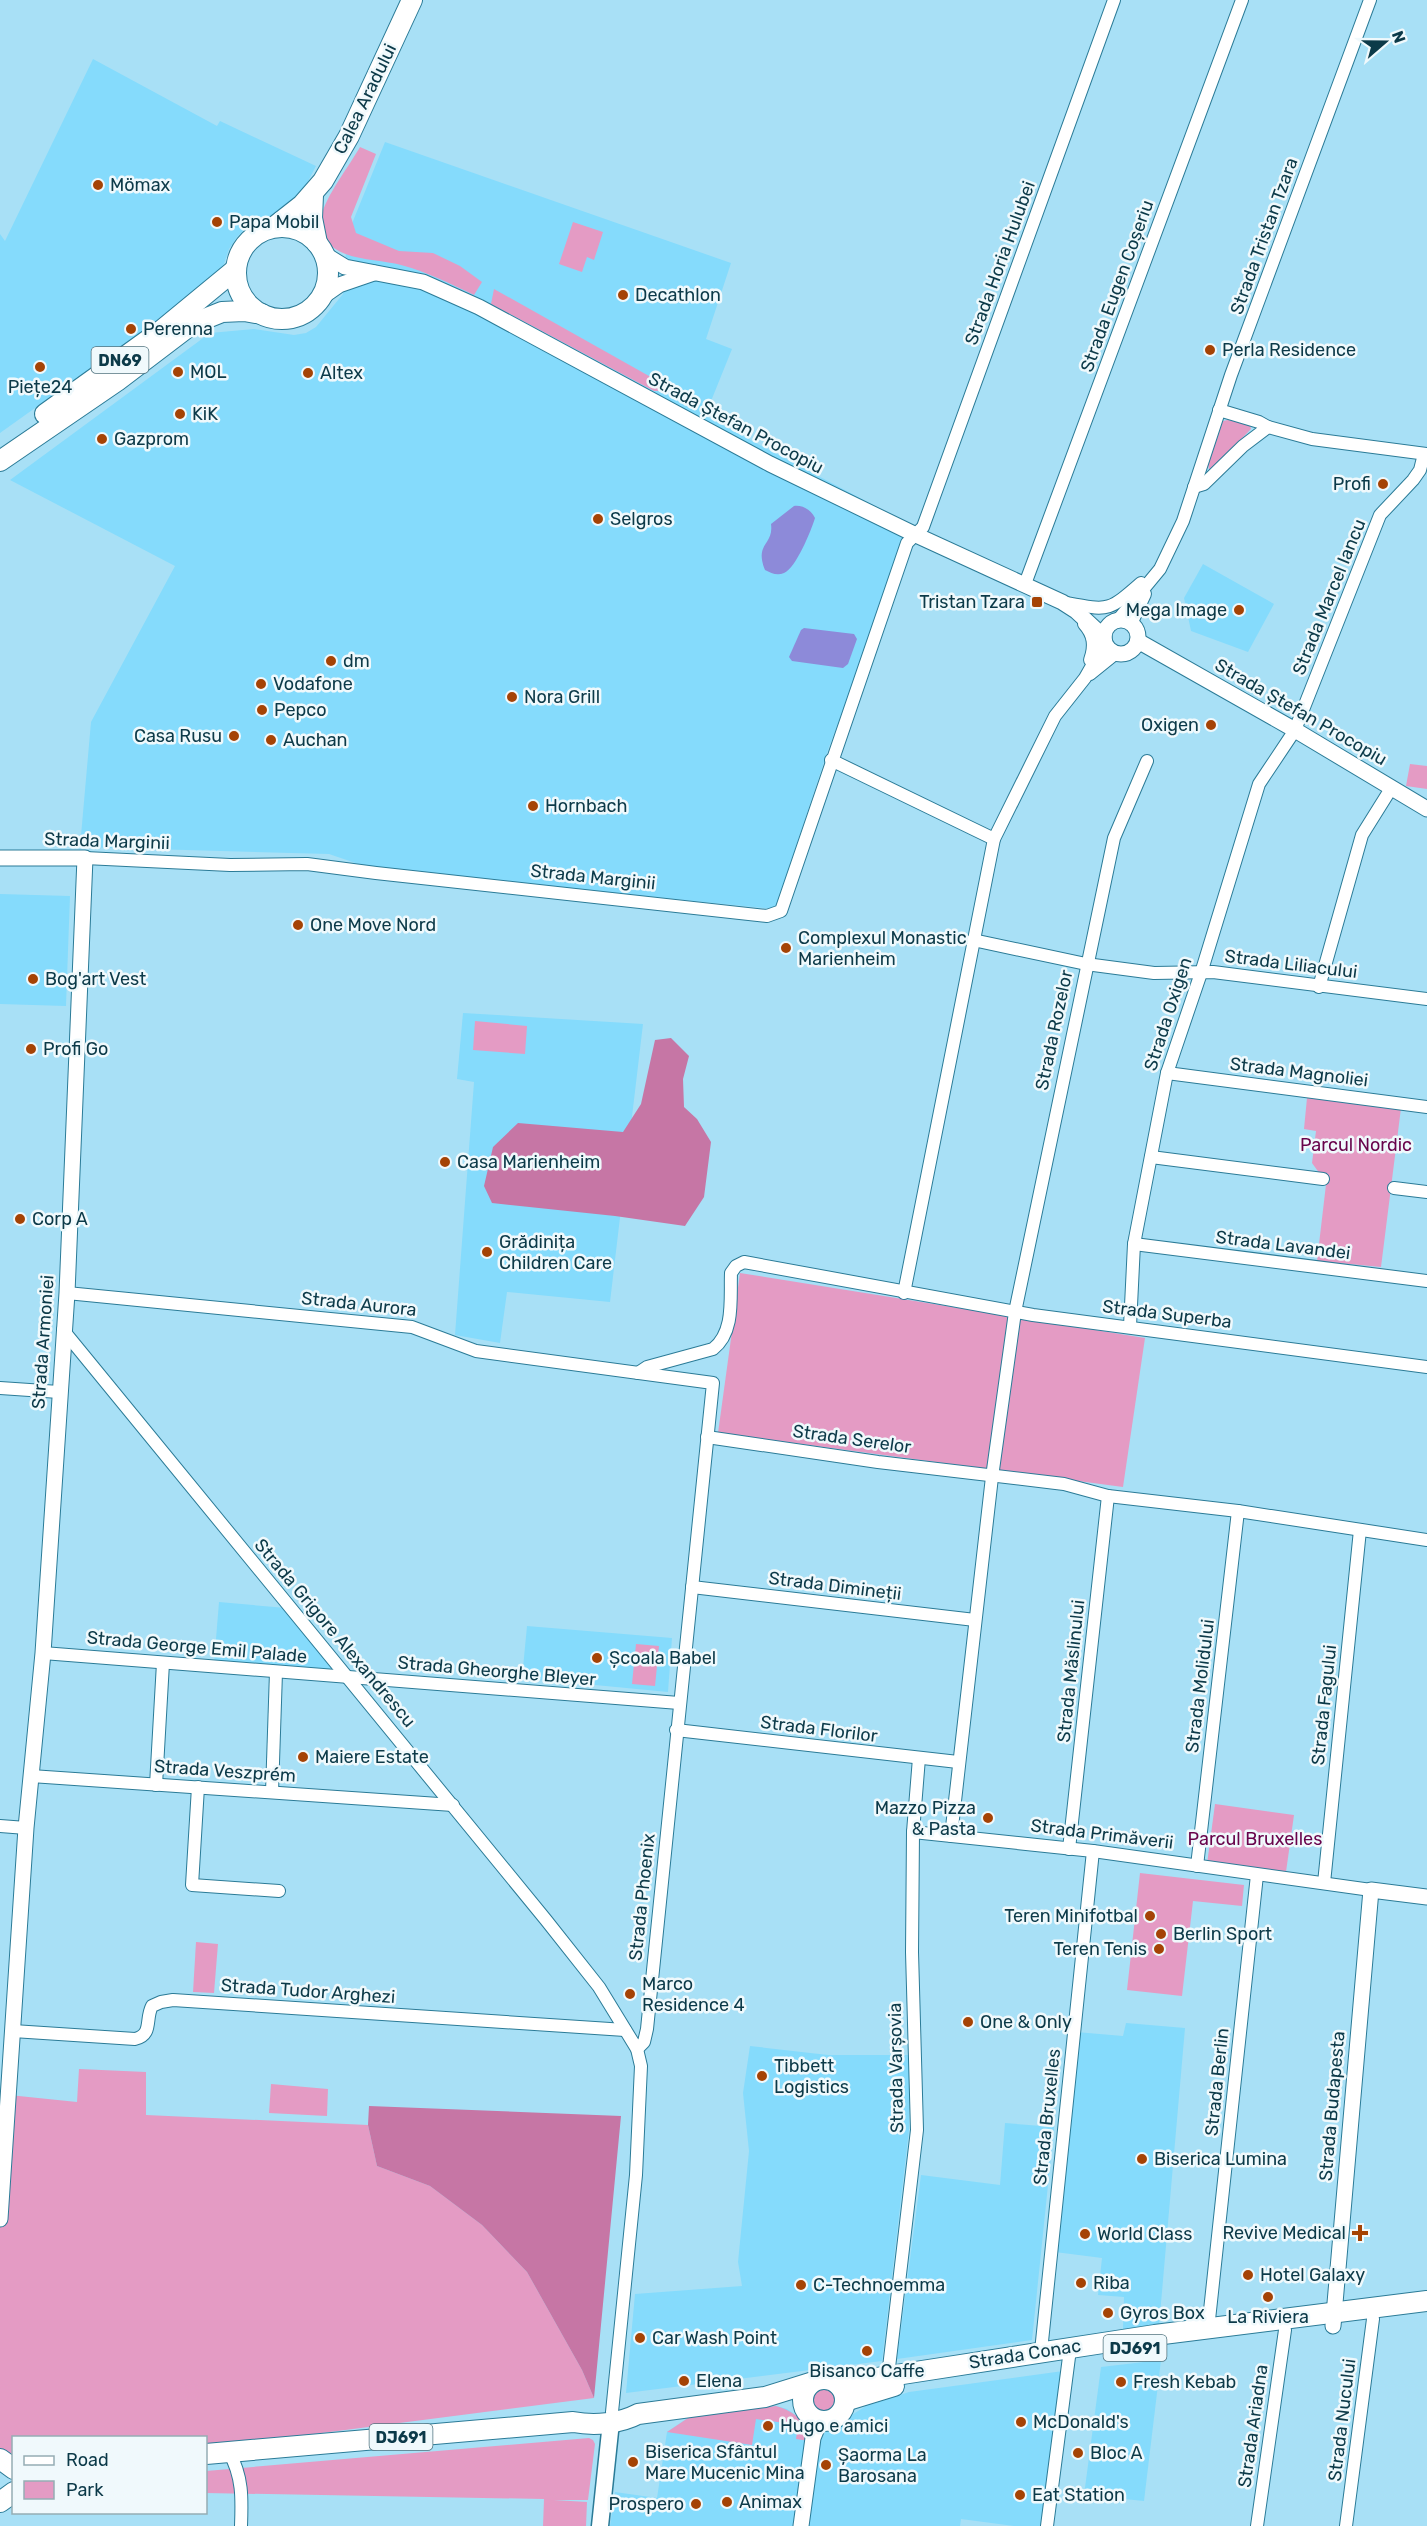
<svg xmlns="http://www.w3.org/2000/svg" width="1427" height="2526" font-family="Rubik,sans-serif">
<rect width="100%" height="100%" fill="#a8e0f6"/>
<g fill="#85dbfc">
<path d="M93 59 217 126 220 121 316 166 301 195 280 214 246 228 237 237 229 249 224 264 213 281 0 433V234L5 241Z"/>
<path d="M385 142 731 263 706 339 732 349 705 416 913 526 829 747 775 909 373 869 329 854 80 847 91 722 175 566 10 480 210 333 254 329 294 335 306 333 316 327 343 294 347 236Z"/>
<path d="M1203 564 1274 604 1248 652 1191 631 1184 598Z"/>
<path d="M0 894 70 896 66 1006 0 1004Z"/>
<path d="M463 1013 643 1024 610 1302 507 1292 500 1343 455 1335 474 1082 457 1079Z"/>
<path d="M219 1602 286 1608 336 1672 214 1663Z"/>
<path d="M527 1626 672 1638 668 1692 522 1678Z"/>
<path d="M1126 2023 1185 2028 1159 2326 1123 2329 1124 2297 1098 2295 1102 2258 1055 2252 1076 2032 1123 2036Z"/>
<path d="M750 2046 828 2055H909V2130L882 2361 626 2393 635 2294 742 2286 738 2262 749 2151 743 2093Z"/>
<path d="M1005 2123 1054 2127 1032 2340 897 2359 921 2175 1000 2185Z"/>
<path d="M1161 2360 1144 2501 1084 2495 1101 2367Z"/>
<path d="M1063 2371 1043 2526H1014L961 2519 960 2526H808L820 2441 825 2432 866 2406 909 2392Z"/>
<path d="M776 2406 787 2409 798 2417 806 2426 808 2434 796 2526H610L615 2492 657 2498 667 2432 691 2416Z"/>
</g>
<g fill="#e49bc4">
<path d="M360 147 376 154 351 217 356 233 399 251 433 253 460 266 482 282 474 295C451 284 427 272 401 265 372 257 316 263 322 215 324 199 351 163 360 147Z"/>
<path d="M573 222 603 232 594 260 587 257 582 272 559 264Z"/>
<path d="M494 289 665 385 661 391H654L491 304Z"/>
<path d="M1228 420 1250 425 1251 429 1212 469H1209L1208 465 1223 421Z"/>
<path d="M1410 764 1427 766V789L1406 786Z"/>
<path d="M475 1021 527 1026 525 1054 473 1050Z"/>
<path d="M1307 1098 1401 1108 1381 1267 1317 1261 1327 1176 1320 1174 1312 1163 1316 1131 1304 1129Z"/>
<path d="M740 1273 1145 1338 1123 1487 718 1433Z"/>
<path d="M636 1644 659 1646 655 1686 632 1684Z"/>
<path d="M1215 1804 1294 1815 1286 1872 1207 1864Z"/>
<path d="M1140 1873 1244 1885 1242 1906 1193 1901 1182 1996 1127 1990Z"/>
<path d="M196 1942 218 1944 214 1993 193 1992Z"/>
<path d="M79 2069 146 2072V2115L368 2125 377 2166 430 2186 482 2225 527 2272 582 2370 594 2398 206 2448V2438H14L13 2469 0 2460V2230L9 2095 77 2102Z"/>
<path d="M271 2084 328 2089 327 2116 269 2113Z"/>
<circle cx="824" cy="2399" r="15"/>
<path d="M776 2406C793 2411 808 2421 809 2441L796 2439 798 2425 756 2419 752 2445 667 2432 691 2416Z"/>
<path d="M589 2438 593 2440 595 2444 588 2500H554L587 2502 586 2526H543L544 2499 206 2493V2471Z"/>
</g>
<g fill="#c676a5">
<path d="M671 1038 689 1056 683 1079 684 1107 697 1119 711 1142 704 1197 685 1226 615 1216 492 1203 484 1186 493 1147 518 1123 623 1132 641 1104 655 1040Z"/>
<path d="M369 2106 621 2116 594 2398 582 2370 527 2272 482 2225 430 2186 377 2166 368 2125Z"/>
</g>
<g fill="#8d8ad9">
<path d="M794 506C803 505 811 510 815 518 811 531 796 568 784 573 777 576 771 573 765 570 754 543 774 545 771 524Z"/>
<path d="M804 628 854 634 857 639 848 664 843 668 792 661 789 657 801 630Z"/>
</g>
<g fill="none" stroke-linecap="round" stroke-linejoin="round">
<g stroke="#2b7b97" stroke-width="14">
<g id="minor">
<path d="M1219 410 1259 422 1268 427"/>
<path d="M1194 487 1204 484 1243 446 1268 427 1312 439 1427 454"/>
<path d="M1025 584 1242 0"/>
<path d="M1066 603C1108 610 1107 613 1141 583"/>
<path d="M1117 621 1160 569 1183 521 1231 375 1370 0"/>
<path d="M1084 624C1094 635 1095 646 1090 660"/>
<path d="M1131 624 1145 594"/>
<path d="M1090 674 1116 653"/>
<path d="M831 760 994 839"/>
<path d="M85 858 230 865 307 864 376 873 767 916 781 911 907 543 923 527 1114 0"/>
<path d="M973 940 1086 964 1154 973 1213 972 1427 999"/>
<path d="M1319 987 1362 835 1392 787"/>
<path d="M1167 1073 1427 1107"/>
<path d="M1151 1157 1323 1179"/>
<path d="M1394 1188 1427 1192"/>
<path d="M1134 1244 1427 1281"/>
<path d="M67 1293 412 1327 476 1351 713 1383 647 2029 644 2042 637 2049"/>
<path d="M904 1293 994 839 1055 716 1085 678 1105 643"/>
<path d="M1130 1326 1134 1244 1167 1073 1201 973 1259 784 1295 730 1380 515 1413 480 1420 470 1424 454"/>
<path d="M63 1330 546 1920 599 1987 637 2049 641 2066 636 2175 612 2412"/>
<path d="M638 1373 647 1367 713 1349C735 1332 730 1298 731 1273L736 1266 744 1262 1033 1315 1427 1367"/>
<path d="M0 1388 59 1392"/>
<path d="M707 1437 878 1462 1064 1484 1108 1496 1238 1511 1427 1540"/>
<path d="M692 1587 975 1620"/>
<path d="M43 1653 679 1703"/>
<path d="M676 1730 958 1762"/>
<path d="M31 1776 453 1805"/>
<path d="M156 1785 163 1663"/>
<path d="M198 1787 192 1885 279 1891"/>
<path d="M272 1792 276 1672"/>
<path d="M0 1826 26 1828"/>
<path d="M913 1832 1093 1851 1371 1890"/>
<path d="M951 1836 992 1477 1015 1312 1114 838 1147 761"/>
<path d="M1069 1849 1108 1496"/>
<path d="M1197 1866 1238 1511"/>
<path d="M1324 1883 1360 1530"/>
<path d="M13 2031 135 2039C153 2035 145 2019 152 2006L161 2002 173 2000 625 2030"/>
<path d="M1208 2329 1257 1875"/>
<path d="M1041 2351 1093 1851"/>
<path d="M888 2376 917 2130 912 1952 913 1832 919 1758"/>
<path d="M229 2452C243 2477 242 2499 241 2526"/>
<path d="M1047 2526 1069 2357"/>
<path d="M1257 2526 1285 2330"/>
<path d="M1346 2526 1373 2319"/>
</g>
</g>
<g stroke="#2b7b97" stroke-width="17">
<g id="tertiary">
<path d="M324 254 345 267 423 282 479 307 770 464 916 535 1062 602 1076 611 1104 637"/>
<path d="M319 299 339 285 374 273"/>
<circle cx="1121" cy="637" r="17"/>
<path d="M1138 641 1295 730 1427 809"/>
<path d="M0 858H85L67 1293 43 1653 26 1828 0 2219"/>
<path d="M1333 2326 1371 1890 1427 1897"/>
<path d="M801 2526 813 2438 820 2421"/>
</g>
</g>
<g stroke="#2b7b97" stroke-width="19">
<path id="secondary" d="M600 2526 611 2422"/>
</g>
<g stroke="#2b7b97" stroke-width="22">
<g id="primary">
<path d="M313 195 312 218 317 243"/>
<path d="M274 227 302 205 323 181 349 136 412 0"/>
<circle cx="282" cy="273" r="46"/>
<path d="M45 414 162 330 236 269"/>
<path d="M0 461 117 381 192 324 222 312 244 311 262 314"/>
<circle cx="824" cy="2400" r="21"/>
<path d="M838 2384 1155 2335 1427 2301"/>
<path d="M845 2401 894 2386"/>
<path d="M206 2454 573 2422C594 2426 619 2424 638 2414L765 2397 810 2383"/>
<path d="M0 2459 14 2469"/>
<path d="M0 2502 14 2492"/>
</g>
</g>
<use href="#minor" stroke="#fff" stroke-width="12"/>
<use href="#tertiary" stroke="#fff" stroke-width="15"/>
<use href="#secondary" stroke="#fff" stroke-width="16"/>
<use href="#primary" stroke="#fff" stroke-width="20"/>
</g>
<g fill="#a54305" stroke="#f0f9fc" stroke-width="2">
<circle cx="98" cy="185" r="6"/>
<circle cx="217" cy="222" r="6"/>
<circle cx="623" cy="295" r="6"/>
<circle cx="131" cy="329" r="6"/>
<circle cx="1210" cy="350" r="6"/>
<circle cx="40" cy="367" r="6"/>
<circle cx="178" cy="372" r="6"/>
<circle cx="308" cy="373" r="6"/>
<circle cx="180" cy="414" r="6"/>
<circle cx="102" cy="439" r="6"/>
<circle cx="1383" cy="484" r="6"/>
<circle cx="598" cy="519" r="6"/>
<rect x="1031" y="596" width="12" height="12" rx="3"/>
<circle cx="1239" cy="610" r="6"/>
<circle cx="331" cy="661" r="6"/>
<circle cx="261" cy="684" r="6"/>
<circle cx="512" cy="697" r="6"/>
<circle cx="262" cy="710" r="6"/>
<circle cx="1211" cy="725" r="6"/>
<circle cx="234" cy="736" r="6"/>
<circle cx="271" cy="740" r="6"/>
<circle cx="533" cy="806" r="6"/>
<circle cx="298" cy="925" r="6"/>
<circle cx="786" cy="948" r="6"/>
<circle cx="33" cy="979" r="6"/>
<circle cx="31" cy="1049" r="6"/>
<circle cx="445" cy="1162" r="6"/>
<circle cx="20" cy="1219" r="6"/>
<circle cx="487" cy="1252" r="6"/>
<circle cx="597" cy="1658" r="6"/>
<circle cx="303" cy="1757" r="6"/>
<circle cx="988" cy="1818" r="6"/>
<circle cx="1150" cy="1916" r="6"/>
<circle cx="1161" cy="1934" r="6"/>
<circle cx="1159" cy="1949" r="6"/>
<circle cx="630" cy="1994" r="6"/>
<circle cx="968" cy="2022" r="6"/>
<circle cx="762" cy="2076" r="6"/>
<circle cx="1142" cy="2159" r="6"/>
<path d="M1357 2224h6v6h6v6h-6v6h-6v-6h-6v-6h6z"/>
<circle cx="1085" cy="2234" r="6"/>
<circle cx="1248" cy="2275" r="6"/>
<circle cx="1081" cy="2283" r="6"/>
<circle cx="801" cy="2285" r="6"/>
<circle cx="1268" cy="2297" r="6"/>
<circle cx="1108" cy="2313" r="6"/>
<circle cx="640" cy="2338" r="6"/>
<circle cx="867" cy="2351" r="6"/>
<circle cx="684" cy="2381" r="6"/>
<circle cx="1121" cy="2382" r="6"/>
<circle cx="1021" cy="2422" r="6"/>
<circle cx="768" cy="2426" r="6"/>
<circle cx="1078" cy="2453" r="6"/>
<circle cx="633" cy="2462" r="6"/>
<circle cx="826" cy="2465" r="6"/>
<circle cx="1020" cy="2495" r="6"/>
<circle cx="727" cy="2502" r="6"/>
<circle cx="696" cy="2504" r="6"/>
</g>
<g text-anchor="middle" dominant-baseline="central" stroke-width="5" stroke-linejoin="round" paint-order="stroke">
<g fill="#f0f9fc" stroke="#50737f" stroke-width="1.5">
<rect x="91.5" y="347" width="57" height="26" rx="4.5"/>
<rect x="1103.5" y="2335" width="63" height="26" rx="4.5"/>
<rect x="369.5" y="2424" width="63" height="26" rx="4.5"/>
</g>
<g font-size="16" font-weight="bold" fill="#0c3a49">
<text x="120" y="360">DN69</text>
<text x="1135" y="2348">DJ691</text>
<text x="401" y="2437">DJ691</text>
</g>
<g font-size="18" fill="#0c3a49" stroke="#f0f9fc">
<text transform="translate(365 99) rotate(-64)">Calea Aradului</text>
<text transform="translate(1264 236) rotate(-70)">Strada Tristan Tzara</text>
<text transform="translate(1000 263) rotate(-70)">Strada Horia Hulubei</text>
<text transform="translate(1117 286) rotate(-70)">Strada Eugen Coșeriu</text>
<text transform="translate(736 423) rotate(28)">Strada Ștefan Procopiu</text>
<text transform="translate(1329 597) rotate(-68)">Strada Marcel Iancu</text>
<text transform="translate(1301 712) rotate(30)">Strada Ștefan Procopiu</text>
<text transform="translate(107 841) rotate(2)">Strada Marginii</text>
<text transform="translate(593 877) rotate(6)">Strada Marginii</text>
<text transform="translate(1291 964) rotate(7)">Strada Liliacului</text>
<text transform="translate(1168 1014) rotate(-72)">Strada Oxigen</text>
<text transform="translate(1054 1030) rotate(-78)">Strada Rozelor</text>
<text transform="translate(1299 1072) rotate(7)">Strada Magnoliei</text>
<text transform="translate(1283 1245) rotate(7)">Strada Lavandei</text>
<text transform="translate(359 1304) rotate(6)">Strada Aurora</text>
<text transform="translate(1167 1314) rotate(7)">Strada Superba</text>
<text transform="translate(43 1342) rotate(-86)">Strada Armoniei</text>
<text transform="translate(852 1439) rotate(8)">Strada Serelor</text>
<text transform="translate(835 1586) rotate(7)">Strada Dimineții</text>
<text transform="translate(335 1633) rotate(50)">Strada Grigore Alexandrescu</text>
<text transform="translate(197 1647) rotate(5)">Strada George Emil Palade</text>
<text transform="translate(497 1671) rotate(5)">Strada Gheorghe Bleyer</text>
<text transform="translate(1071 1671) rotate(-84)">Strada Măslinului</text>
<text transform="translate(1200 1686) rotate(-83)">Strada Molidului</text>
<text transform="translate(1324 1705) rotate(-84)">Strada Fagului</text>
<text transform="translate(819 1729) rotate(7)">Strada Florilor</text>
<text transform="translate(225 1771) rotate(4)">Strada Veszprém</text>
<text transform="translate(1102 1834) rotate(7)">Strada Primăverii</text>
<text transform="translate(642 1897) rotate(-84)">Strada Phoenix</text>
<text transform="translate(308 1991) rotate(4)">Strada Tudor Arghezi</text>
<text transform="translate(896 2068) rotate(-91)">Strada Varșovia</text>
<text transform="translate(1217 2082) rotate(-84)">Strada Berlin</text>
<text transform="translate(1332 2106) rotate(-85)">Strada Budapesta</text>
<text transform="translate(1047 2117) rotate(-84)">Strada Bruxelles</text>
<text transform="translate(1025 2354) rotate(-9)">Strada Conac</text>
<text transform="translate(1342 2420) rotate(-83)">Strada Nucului</text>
<text transform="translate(1253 2426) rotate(-82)">Strada Ariadna</text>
</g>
<g font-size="18" fill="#0c3a49" stroke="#f0f9fc" text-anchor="start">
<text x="110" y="185">Mömax</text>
<text x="229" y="222">Papa Mobil</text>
<text x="635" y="295">Decathlon</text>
<text x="143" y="329">Perenna</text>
<text x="1222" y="350">Perla Residence</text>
<text x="190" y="372">MOL</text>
<text x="320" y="373">Altex</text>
<text x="40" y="387" text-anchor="middle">Piețe24</text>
<text x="192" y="414">KiK</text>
<text x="114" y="439">Gazprom</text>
<text x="1371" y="484" text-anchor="end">Profi</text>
<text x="610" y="519">Selgros</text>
<text x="1025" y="602" text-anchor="end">Tristan Tzara</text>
<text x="1227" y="610" text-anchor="end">Mega Image</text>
<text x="343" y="661">dm</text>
<text x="273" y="684">Vodafone</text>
<text x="524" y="697">Nora Grill</text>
<text x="274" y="710">Pepco</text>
<text x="1199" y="725" text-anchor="end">Oxigen</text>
<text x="222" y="736" text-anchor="end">Casa Rusu</text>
<text x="283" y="740">Auchan</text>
<text x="545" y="806">Hornbach</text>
<text x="310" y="925">One Move Nord</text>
<text x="798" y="938">Complexul Monastic<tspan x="798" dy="21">Marienheim</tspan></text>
<text x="45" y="979">Bog'art Vest</text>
<text x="43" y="1049">Profi Go</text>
<text x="457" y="1162">Casa Marienheim</text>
<text x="32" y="1219">Corp A</text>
<text x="499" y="1242">Grădinița<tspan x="499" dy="21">Children Care</tspan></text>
<text x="609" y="1658">Școala Babel</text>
<text x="315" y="1757">Maiere Estate</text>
<text x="976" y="1808" text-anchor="end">Mazzo Pizza<tspan x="976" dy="21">&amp; Pasta</tspan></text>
<text x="1138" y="1916" text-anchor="end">Teren Minifotbal</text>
<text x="1173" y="1934">Berlin Sport</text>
<text x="1147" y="1949" text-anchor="end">Teren Tenis</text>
<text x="642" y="1984">Marco<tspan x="642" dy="21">Residence 4</tspan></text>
<text x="980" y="2022">One &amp; Only</text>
<text x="774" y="2066">Tibbett<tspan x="774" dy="21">Logistics</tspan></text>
<text x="1154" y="2159">Biserica Lumina</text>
<text x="1346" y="2233" text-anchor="end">Revive Medical</text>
<text x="1097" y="2234">World Class</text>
<text x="1260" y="2275">Hotel Galaxy</text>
<text x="1093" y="2283">Riba</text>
<text x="813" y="2285">C-Technoemma</text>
<text x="1120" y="2313">Gyros Box</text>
<text x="1268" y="2317" text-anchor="middle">La Riviera</text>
<text x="652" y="2338">Car Wash Point</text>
<text x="867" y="2371" text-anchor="middle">Bisanco Caffe</text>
<text x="696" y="2381">Elena</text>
<text x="1133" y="2382">Fresh Kebab</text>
<text x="1033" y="2422">McDonald's</text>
<text x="780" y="2426">Hugo e amici</text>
<text x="645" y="2452">Biserica Sfântul<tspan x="645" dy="21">Mare Mucenic Mina</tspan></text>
<text x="1090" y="2453">Bloc A</text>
<text x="838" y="2455">Șaorma La<tspan x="838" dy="21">Barosana</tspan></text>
<text x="1032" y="2495">Eat Station</text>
<text x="739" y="2502">Animax</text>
<text x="684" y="2504" text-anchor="end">Prospero</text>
</g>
<g font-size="18" fill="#68034b" stroke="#f0f9fc">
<text x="1356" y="1145">Parcul Nordic</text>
<text x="1255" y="1839">Parcul Bruxelles</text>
</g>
</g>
<rect x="12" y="2436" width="195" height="78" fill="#f0f9fc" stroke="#95adb4" stroke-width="1.5"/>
<rect x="24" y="2456" width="30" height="9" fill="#ffffff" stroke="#95adb4" stroke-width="1.5"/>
<text x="66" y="2466" font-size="18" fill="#0c3a49">Road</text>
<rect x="24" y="2481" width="30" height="18" fill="#e49bc4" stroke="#95adb4" stroke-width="1.5"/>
<text x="66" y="2496" font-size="18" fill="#0c3a49">Park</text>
<g transform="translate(1385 42) rotate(70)" stroke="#f0f9fc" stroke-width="4.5" paint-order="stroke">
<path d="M0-4.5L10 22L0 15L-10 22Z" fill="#0c3a49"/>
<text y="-9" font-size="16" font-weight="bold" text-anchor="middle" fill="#0c3a49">N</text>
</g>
</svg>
